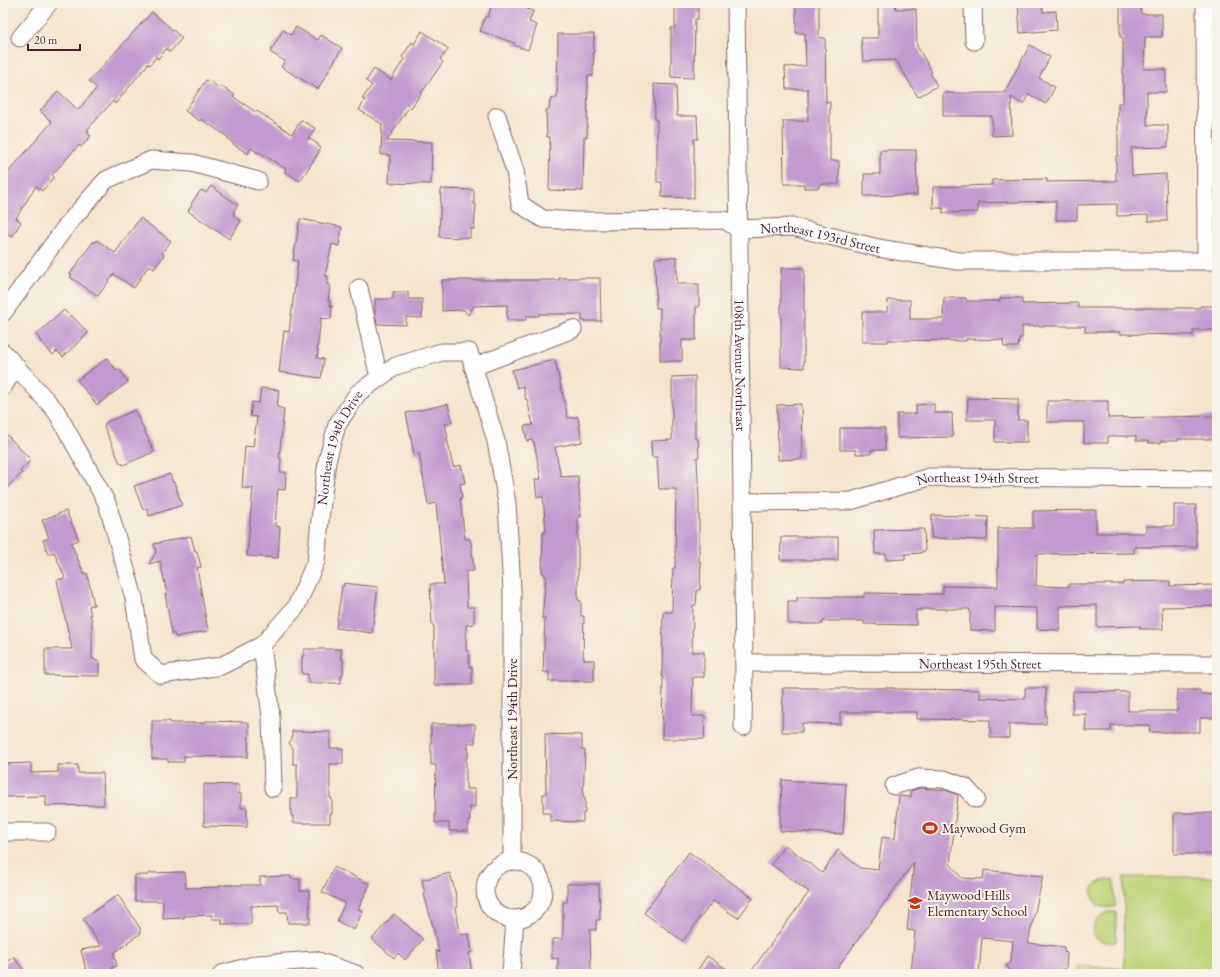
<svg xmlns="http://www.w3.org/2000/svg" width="1220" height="977" font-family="'EB Garamond',serif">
<rect width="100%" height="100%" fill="#f7f3e8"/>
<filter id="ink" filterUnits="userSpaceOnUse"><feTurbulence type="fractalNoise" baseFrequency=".025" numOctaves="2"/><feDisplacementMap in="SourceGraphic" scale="8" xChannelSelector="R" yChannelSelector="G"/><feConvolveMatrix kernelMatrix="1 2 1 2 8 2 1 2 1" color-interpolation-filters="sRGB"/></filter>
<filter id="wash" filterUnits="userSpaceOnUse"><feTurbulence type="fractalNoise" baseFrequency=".012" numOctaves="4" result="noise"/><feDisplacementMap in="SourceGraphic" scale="16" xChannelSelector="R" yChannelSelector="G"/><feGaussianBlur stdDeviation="0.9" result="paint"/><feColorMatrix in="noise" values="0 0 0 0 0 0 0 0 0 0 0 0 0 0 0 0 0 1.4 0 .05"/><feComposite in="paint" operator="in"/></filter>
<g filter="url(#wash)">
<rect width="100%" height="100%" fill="#f5e5cf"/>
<g fill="#bed478" stroke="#847a52">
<rect x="1124" y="877" width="93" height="97"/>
<path d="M1114 879 1115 907C1111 907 1106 908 1103 907 1093 905 1088 891 1096 884 1101 880 1108 880 1114 879Z"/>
<path d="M1107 912H1116V942C1113 942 1109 943 1106 942 1085 938 1092 920 1107 912Z"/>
<path d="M1077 966 1120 968 1119 974H1076Z"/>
</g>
<g id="blocks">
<g fill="#c29acf">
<path d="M492 3H510L533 11 529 22 537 25 528 50 514 45V43L480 31 485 17H488Z"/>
<path d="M675 3H698V19H695L694 78 671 77V28H675Z"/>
<path d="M796 3H819V38H825L826 102H830V161H839V184H819V188H804V184H784L783 121H808V89H786L785 67 806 66 805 33H796Z"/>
<path d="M878 3H895L896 9H916L917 46 932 72 930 73 937 86 918 97 896 60 863 61 861 38H878Z"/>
<path d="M1018 3H1042L1043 12 1056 11 1057 30 1020 33Z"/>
<path d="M1120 3H1141V14H1162V37H1145L1144 69H1166V92H1147V125H1168V147L1131 148 1132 176 1166 174 1167 221H1148V215L1117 216V204L1077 205V220H1056V201L978 203V212L943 213V208H933V187L992 185V180L1047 179V182L1116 181V156H1118V103H1123V37H1120Z"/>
<path d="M152 12 182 38 170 52 166 49 158 59 156 57 150 65 148 64 115 104 113 101 87 130 89 131 87 133 91 136 81 147 79 145 52 175 54 177 42 191 36 186 16 218 21 222 12 237 7 234 3 240V178L52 122 40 111 58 91 78 110 97 88 89 81Z"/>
<path d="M296 27 318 40 321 35 342 48 318 89 281 67 285 61 270 52 283 30 291 35Z"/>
<path d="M422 31 449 49 440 59 443 62 411 108 409 107 387 141 432 142 431 184 389 183 390 155H381L382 124 359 110 365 100 362 99 372 85 366 81 374 69 391 80 404 59 402 57 412 42 414 44Z"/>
<path d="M558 34H594L593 76H588L587 137H584L583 191 549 190 550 137H547L546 110H549L550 101H552V98H557Z"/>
<path d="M1030 45 1050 57 1039 78 1055 87 1046 104 1029 94 1023 104 1011 97 1012 135 992 136V116H943V93H1004Z"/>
<path d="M206 80 209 82 210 81 219 88 221 86 235 95 233 97 256 112 257 111 292 134 301 120 315 128 308 138 318 144V146L321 148 318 152H319L300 181 285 172 286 169 259 152 258 153 251 148 248 154 233 144V143L228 139V137L201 119 200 121 185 111Z"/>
<path d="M654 84 676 85 677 116H697L698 139H694V198L662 197V182H657V120H655Z"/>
<path d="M880 150H916L917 195 864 196V174H880Z"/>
<path d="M211 186 238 205 233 212 235 213 233 215 241 221 229 239 188 211 192 205 191 204 201 190 206 193Z"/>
<path d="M441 189 474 190V204H476L474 229H470V238L439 237Z"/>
<path d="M140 218 171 241 162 253 164 255 154 269 149 265 134 288 114 274 98 296 70 277 72 275 70 274 93 242H95L97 240 115 253Z"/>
<path d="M300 219 342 227 339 246 332 244 325 276H328L327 284 330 285 328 301H330V306H332L331 319 321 318 317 350H318L317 358 324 359 321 378 279 372 284 331 289 332 298 261 293 260Z"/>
<path d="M677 257V284H699V307H696V340H682V361H660V308H656L655 258Z"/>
<path d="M781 268H804V368L781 367Z"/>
<path d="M559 278H600L601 321H582V314H539V316H526V320H507V305L474 306 468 315 464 310 442 311V280H559Z"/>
<path d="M393 292H408V299H422V318L406 317V325L377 324 375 313V299H393Z"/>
<path d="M944 298H966V301H1000V298H1022V304L1078 303V308H1200V306H1217V330H1193V335L1120 334V332H1085V326H1022V338H1019L1018 347H1004L1003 340 966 339V341L888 340V342H862V312H887L888 300H910V319H943Z"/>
<path d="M64 310 70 316H72L88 333 63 357 57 351 53 355 39 340 40 339 36 335Z"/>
<path d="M107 358 117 371 119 369 128 382 97 405 77 380Z"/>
<path d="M555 360 568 418 578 417 582 442 555 447 561 477 578 476 581 517H578V600L581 601V616H584L583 657H584V660H594V681H549V672H543L545 618H542L546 576H544V573H542L543 533H545V531H546L543 497H537L535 479H541L534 442H532V440L527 441 524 426 533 425 527 399 526 400 523 386 517 388 512 370Z"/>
<path d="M695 376V439H698L699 457H697L699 501V562H701L700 590H697L696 605H693L692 652H704V677H693L692 716H705L704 739H662L663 676H662L663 612H672L673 568H675L676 489H659L657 457H652L651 441 672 440V377Z"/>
<path d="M261 388 279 390 277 407 284 409 279 458H281L280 472H286L285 490 278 489 275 526 280 527 278 558 247 556 253 488H242L245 446 253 447 257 417 250 416 252 402 259 403Z"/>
<path d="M968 398 1018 399V420H1027V442H995V420H967Z"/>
<path d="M1047 401H1108V418L1217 416V439H1178V441H1161V443H1148V441H1136V436H1108V443H1084V422H1047Z"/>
<path d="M448 404 452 422 445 424 448 437 447 438 453 467 461 465 465 483 460 484 462 498H460L465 539H470L471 542 474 571H466L467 607H474V624L466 625V651H469V667H472V685H434V626H432L430 584H444L436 503 428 505 419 453 414 454 406 413Z"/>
<path d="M801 404 802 459 778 460 777 405Z"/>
<path d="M934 404V413H952L953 437 897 438V414H916V405Z"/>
<path d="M135 410 154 452 123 465 122 463H120L104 426 105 425V423Z"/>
<path d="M840 428H885V450H871V454H856V450H840Z"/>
<path d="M3 431 31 460 20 471 22 473 3 491Z"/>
<path d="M170 474 173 483 174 482 182 505 149 516 147 508 143 510 134 486Z"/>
<path d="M1174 505H1196V547H1134V553L1037 554 1036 586 1069 587V584H1123V582L1170 581V586L1217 585V606L1162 607 1163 629H1140V626L1097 627V605L1060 606V630L1037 629V608L995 607V631L970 630V609H921V610H916V625L864 624V621H823V624H788V601H797V597H864V593L943 594V586L998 587V528H1033V511L1096 510V533H1146V526H1174Z"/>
<path d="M66 511 79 540 71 543 84 574 87 573 94 605 89 606 92 623V659H95V661H99V676L45 675V649H72L57 580 65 578 54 552 48 554 43 540 49 538 42 520Z"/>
<path d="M932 515 988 517 987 540 931 538Z"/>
<path d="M924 529 925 551 921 552V553L905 554V559L886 560V554H875L874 530Z"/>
<path d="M191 536 195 551H197L201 567 197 568 208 631 175 637 174 633 172 634 165 594H167L160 561 149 564 156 552 154 544Z"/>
<path d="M781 537H838V560H780Z"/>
<path d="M344 583 378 587 372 633 336 628 342 586H344Z"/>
<path d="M304 649H341V659H343V675H341V683H308V674H302V656H304Z"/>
<path d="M783 688H895V689L980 690V698L1025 699V688H1046V724H1009V738H990V720L917 719V712H840V724L802 723V732H782Z"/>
<path d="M1177 690H1200V694L1217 695V718H1200V732H1149L1150 725H1111V731H1085L1086 714H1072L1073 691 1128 692V711H1177Z"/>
<path d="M152 721H170V723H203L205 722V721L246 722V723H249L248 757 184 756V762H168V759H152Z"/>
<path d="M431 724H475V743H468V757H466V789H475V807H470V821H468V831H449V823H435L436 765H431Z"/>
<path d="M292 731 330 732V748H343V764H330V798H332V814H330V823H293V816H291V798H297V764H293V748L289 743 292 739Z"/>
<path d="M545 734 582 735V750H585L583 797H585V813H583V822L550 821V813H543V794H546Z"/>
<path d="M31 763V773L58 772V765H78V773H103L104 805 46 806V796L3 797V764Z"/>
<path d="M782 780 846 784 843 834 780 831Z"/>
<path d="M204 784 239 785V794H241V808H247V827L204 826Z"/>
<path d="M919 788 944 790 958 795 950 864 962 878 983 879 984 870 1043 876 1028 943 1064 947V952L1067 953 1066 969H1062V974H1014L1006 966 1011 962 1013 941 983 938 982 937 979 974H911L915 931 907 930 914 862 833 974H749L809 892 771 864 785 845 822 873 838 850 860 868 878 870 882 837 895 839 899 796 911 797V791Z"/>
<rect x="1174" y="813" width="43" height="41"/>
<path d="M689 852 753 898 738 918 713 901 683 941 644 913Z"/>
<path d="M334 867 370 884 358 909 363 911 354 930 337 921 345 903 322 892Z"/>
<path d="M185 872 186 888 220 887V885H260V877L291 876V879H300V891H309L310 923H288L287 912H279L278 905 251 906V924H222V919H212V915L184 916V918L163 919V901H135V875H149V873Z"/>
<path d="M450 873 457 899 456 900 458 907 455 908 461 935 469 934 472 952 469 953 472 974H439L436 950 439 953 433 926V927L424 894H425L422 880Z"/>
<path d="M567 884H599L600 920H596V930H590L591 974H558V958L552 959V939H563V902H567Z"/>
<path d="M118 895 140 928V934L127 942 128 943 114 953 117 966 112 967 114 974H87L81 950 101 946 83 919Z"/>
<path d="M394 914 423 939 405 960 398 953 394 958 372 939Z"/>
<path d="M707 956 734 974H695Z"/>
<path d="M14 957 26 974H3V964Z"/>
</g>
</g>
</g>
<g filter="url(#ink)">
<use href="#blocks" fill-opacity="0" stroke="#866464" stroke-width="1"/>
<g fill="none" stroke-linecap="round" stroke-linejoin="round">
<g stroke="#866464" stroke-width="19">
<g id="minor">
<path id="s1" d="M736 3 744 663 743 727"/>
<path d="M973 3 974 41"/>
<path d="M1205 3 1206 261"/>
<path d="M20 38 49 3"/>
<path id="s2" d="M497 116 515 171 520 204 543 219 577 221 725 220 738 229 793 227 878 248 958 261H1217"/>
<path d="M359 288 379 378"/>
<path d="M3 313 67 225 106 180 151 160 192 163 258 181"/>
<path id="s3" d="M3 352 56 411 107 503 134 598 143 659 161 675 221 666 262 645 296 607 316 561 321 510 327 461 337 425 358 393 396 366 442 352H469L496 441 507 503 512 590V861"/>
<path d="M473 367 573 329"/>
<path d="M3 387 16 366"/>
<path id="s4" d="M742 502 851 501 929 477 1217 479"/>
<path d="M262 645 271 717 273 788"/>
<path id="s5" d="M744 663 1217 664"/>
<path d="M894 786 918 778 944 779 965 787 976 799"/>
<path d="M3 832H47"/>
<circle cx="514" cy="890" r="29"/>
<path d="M222 974 258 964 315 960 356 974"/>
<path d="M511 974 515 919"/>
</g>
</g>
<use href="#minor" stroke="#fff" stroke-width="17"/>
</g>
</g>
<defs>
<g id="stadium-bare" transform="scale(1.2)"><path d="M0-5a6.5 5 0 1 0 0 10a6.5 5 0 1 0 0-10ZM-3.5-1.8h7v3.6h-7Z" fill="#c8321e" stroke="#f7f3e8" stroke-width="2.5" paint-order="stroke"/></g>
<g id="school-bare" transform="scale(1.2)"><path d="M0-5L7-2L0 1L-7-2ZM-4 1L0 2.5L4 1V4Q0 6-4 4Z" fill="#c8321e" stroke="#f7f3e8" stroke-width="2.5" paint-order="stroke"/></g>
</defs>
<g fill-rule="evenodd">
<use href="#stadium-bare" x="930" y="828"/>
<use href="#school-bare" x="915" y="903"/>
</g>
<g text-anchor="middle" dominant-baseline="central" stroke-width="4" stroke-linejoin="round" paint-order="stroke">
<g font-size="14" fill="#4a1f2b" stroke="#f7f3e8">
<text stroke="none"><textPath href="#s2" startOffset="400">Northeast 193rd Street</textPath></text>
<text stroke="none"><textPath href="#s1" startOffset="362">108th Avenue Northeast</textPath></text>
<text stroke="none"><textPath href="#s3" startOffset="694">Northeast 194th Drive</textPath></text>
<text stroke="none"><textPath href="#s4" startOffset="239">Northeast 194th Street</textPath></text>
<text stroke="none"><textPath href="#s5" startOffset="236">Northeast 195th Street</textPath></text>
<text transform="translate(512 719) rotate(-90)">Northeast 194th Drive</text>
</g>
<g font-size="14" fill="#4a1f2b" stroke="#f7f3e8" text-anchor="start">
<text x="942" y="828">Maywood Gym</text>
<text x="927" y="895">Maywood Hills<tspan x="927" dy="16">Elementary School</tspan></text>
</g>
</g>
<rect width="1220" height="977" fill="none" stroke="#f7f3e8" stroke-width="16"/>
<path d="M28 44v6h52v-6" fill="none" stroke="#4a1f2b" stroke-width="2"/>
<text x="34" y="44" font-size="12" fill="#4a1f2b" stroke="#f7f3e8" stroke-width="3" paint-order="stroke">20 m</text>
</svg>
